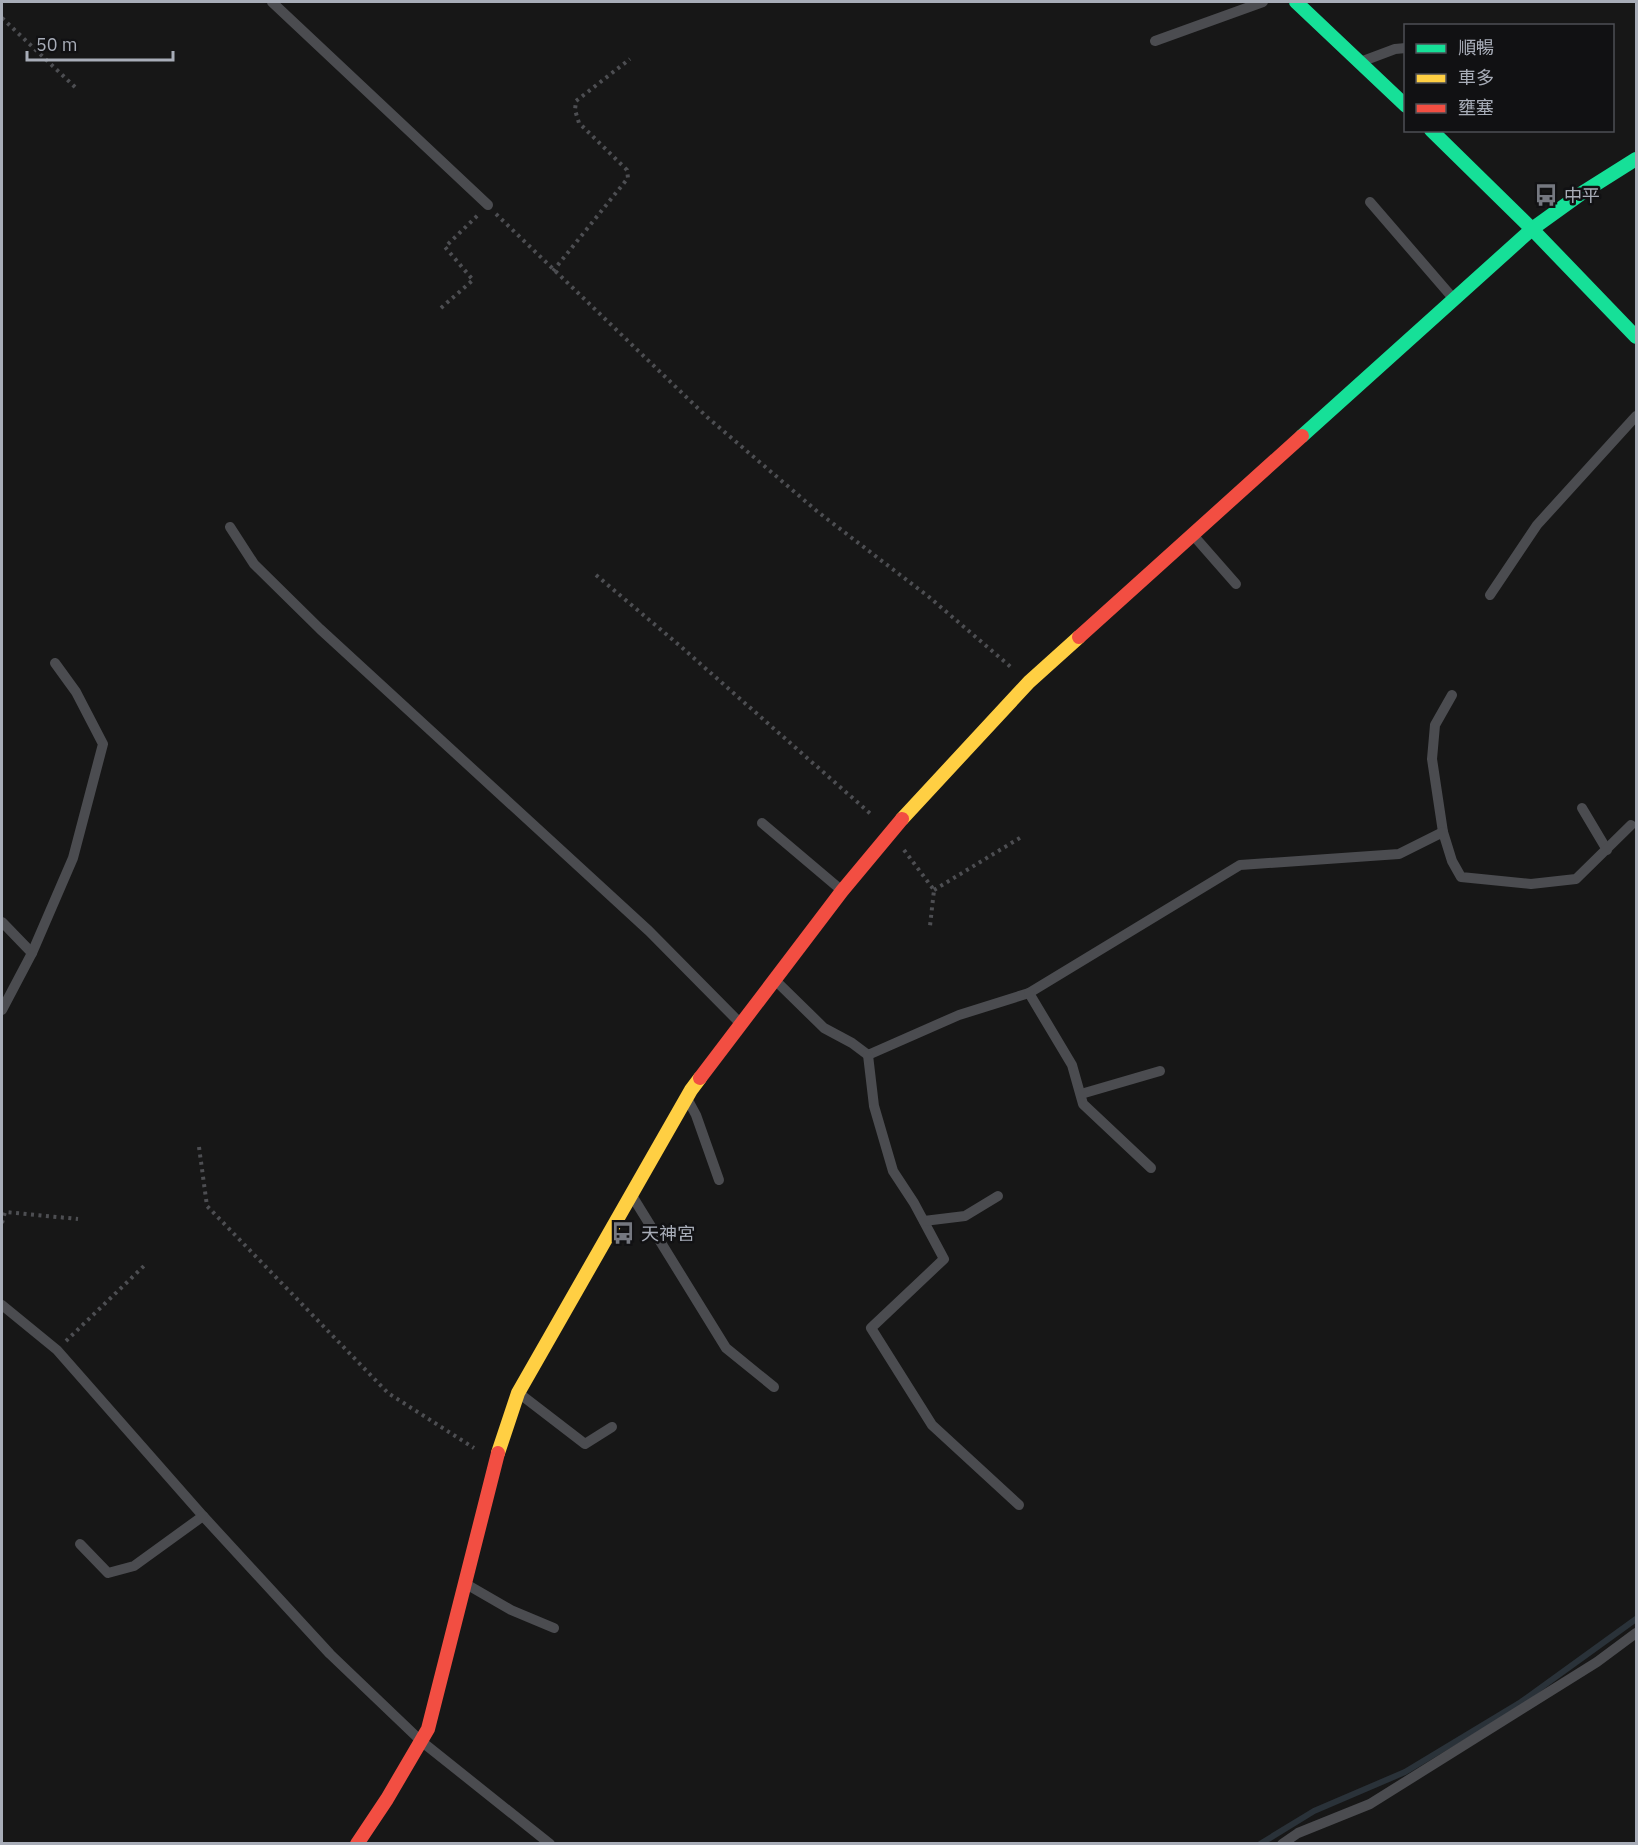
<svg xmlns="http://www.w3.org/2000/svg" width="1638" height="1845" font-family="'IBM Plex Sans','Noto Sans TC',sans-serif">
<rect width="100%" height="100%" fill="#171717"/>
<g fill="none" stroke-linecap="round" stroke-linejoin="round">
<path stroke="#2a3239" stroke-width="6" d="M1260 1844 1314 1811 1405 1772 1521 1702 1636 1619"/>
<g stroke="#4d4e52" stroke-width="4" stroke-dasharray="3 4.5" stroke-linecap="butt">
<path d="M2 18 76 88"/>
<path d="M496 214 707 417 818 512 929 597 1012 668"/>
<path d="M553 271 628 178 627 170 579 123 575 110 576 101 630 59"/>
<path d="M441 308 473 280 445 247 478 215"/>
<path d="M596 575 679 645 873 816"/>
<path d="M904 850 934 890 930 926"/>
<path d="M934 890 1023 836"/>
<path d="M199 1147 207 1206 388 1393 474 1448"/>
<path d="M2 1223 5 1212 78 1219"/>
<path d="M66 1341 147 1263"/>
</g>
<g stroke="#4b4c50" stroke-width="10">
<path d="M272 2 488 205"/>
<path d="M1155 41 1263 2"/>
<path d="M1363 61 1395 49 1406 48"/>
<path d="M1370 202 1452 297"/>
<path d="M230 527 254 564 320 629 649 931 739 1022"/>
<path d="M1193 535 1236 584"/>
<path d="M1490 595 1537 525 1636 416"/>
<path d="M1582 808 1607 850"/>
<path d="M762 823 840 889"/>
<path d="M1443 832 1432 759 1435 725 1452 695"/>
<path d="M2 922 32 953"/>
<path d="M776 981 824 1028 852 1043 868 1055 959 1015 1029 993 1240 865 1399 854 1443 832 1452 861 1461 877 1531 884 1576 879 1631 825"/>
<path d="M1029 993 1072 1065 1083 1104 1151 1168"/>
<path d="M2 1010 32 953 73 858 103 744 76 692 55 663"/>
<path d="M868 1055 874 1106 893 1171 914 1203 944 1259 871 1328 932 1425 1019 1505"/>
<path d="M1081 1094 1160 1071"/>
<path d="M689 1102 696 1115 719 1180"/>
<path d="M634 1199 726 1348 774 1387"/>
<path d="M924 1221 965 1216 998 1196"/>
<path d="M2 1305 57 1350 203 1516 330 1654 421 1741 550 1844"/>
<path d="M520 1394 585 1444 612 1427"/>
<path d="M80 1544 108 1573 134 1566 203 1516"/>
<path d="M466 1584 511 1610 554 1628"/>
<path d="M1282 1844 1298 1833 1370 1804 1597 1662 1636 1633"/>
</g>
<g stroke="#16e098" stroke-width="14">
<path d="M1296 2 1406 106"/>
<path d="M1431 130 1532 229 1636 337"/>
<path d="M1302 436 1532 229 1582 193 1636 159"/>
</g>
<g stroke="#ffcf43" stroke-width="14">
<path d="M902 819 1029 682 1079 637"/>
<path d="M498 1453 518 1393 691 1090 700 1078"/>
</g>
<g stroke="#f24e42" stroke-width="14">
<path d="M1079 637 1302 436"/>
<path d="M700 1078 842 891 902 819"/>
<path d="M357 1844 387 1799 428 1729 498 1453"/>
</g>
</g>
<defs>
<g id="bus-bare" transform="scale(1.8)"><path d="M-5-6H5V4H4V6H2V4H-2V6H-4V4H-5ZM-3.5-4V0h7V-4ZM-3.5 1.2v1.5H-2V1.2ZM2 1.2v1.5H3.5V1.2Z" fill="#757880" stroke="#111113" stroke-width="2.5" paint-order="stroke"/></g>
</defs>
<g fill-rule="evenodd">
<use href="#bus-bare" x="1546" y="195"/>
<use href="#bus-bare" x="623" y="1233"/>
</g>
<g text-anchor="middle" dominant-baseline="central" stroke-width="5" stroke-linejoin="round" paint-order="stroke">
<g font-size="18" fill="#a8adb8" stroke="#111113" text-anchor="start">
<text x="1564" y="195">中平</text>
<text x="641" y="1233">天神宮</text>
</g>
</g>
<rect width="1638" height="1845" fill="none" stroke="#a8adb8" stroke-width="6"/>
<rect x="1404" y="24" width="210" height="108" fill="#111113" stroke="#4d4f55" stroke-width="1.5"/>
<rect x="1416" y="44" width="30" height="9" fill="#16e098" stroke="#4d4f55" stroke-width="1.5"/>
<text x="1458" y="54" font-size="18" fill="#a8adb8">順暢</text>
<rect x="1416" y="74" width="30" height="9" fill="#ffcf43" stroke="#4d4f55" stroke-width="1.5"/>
<text x="1458" y="84" font-size="18" fill="#a8adb8">車多</text>
<rect x="1416" y="104" width="30" height="9" fill="#f24e42" stroke="#4d4f55" stroke-width="1.5"/>
<text x="1458" y="114" font-size="18" fill="#a8adb8">壅塞</text>
<path d="M27 51v9h146v-9" fill="none" stroke="#a8adb8" stroke-width="3"/>
<text x="36" y="51" font-size="18" fill="#a8adb8" stroke="#111113" stroke-width="4.5" paint-order="stroke">50 m</text>
</svg>
